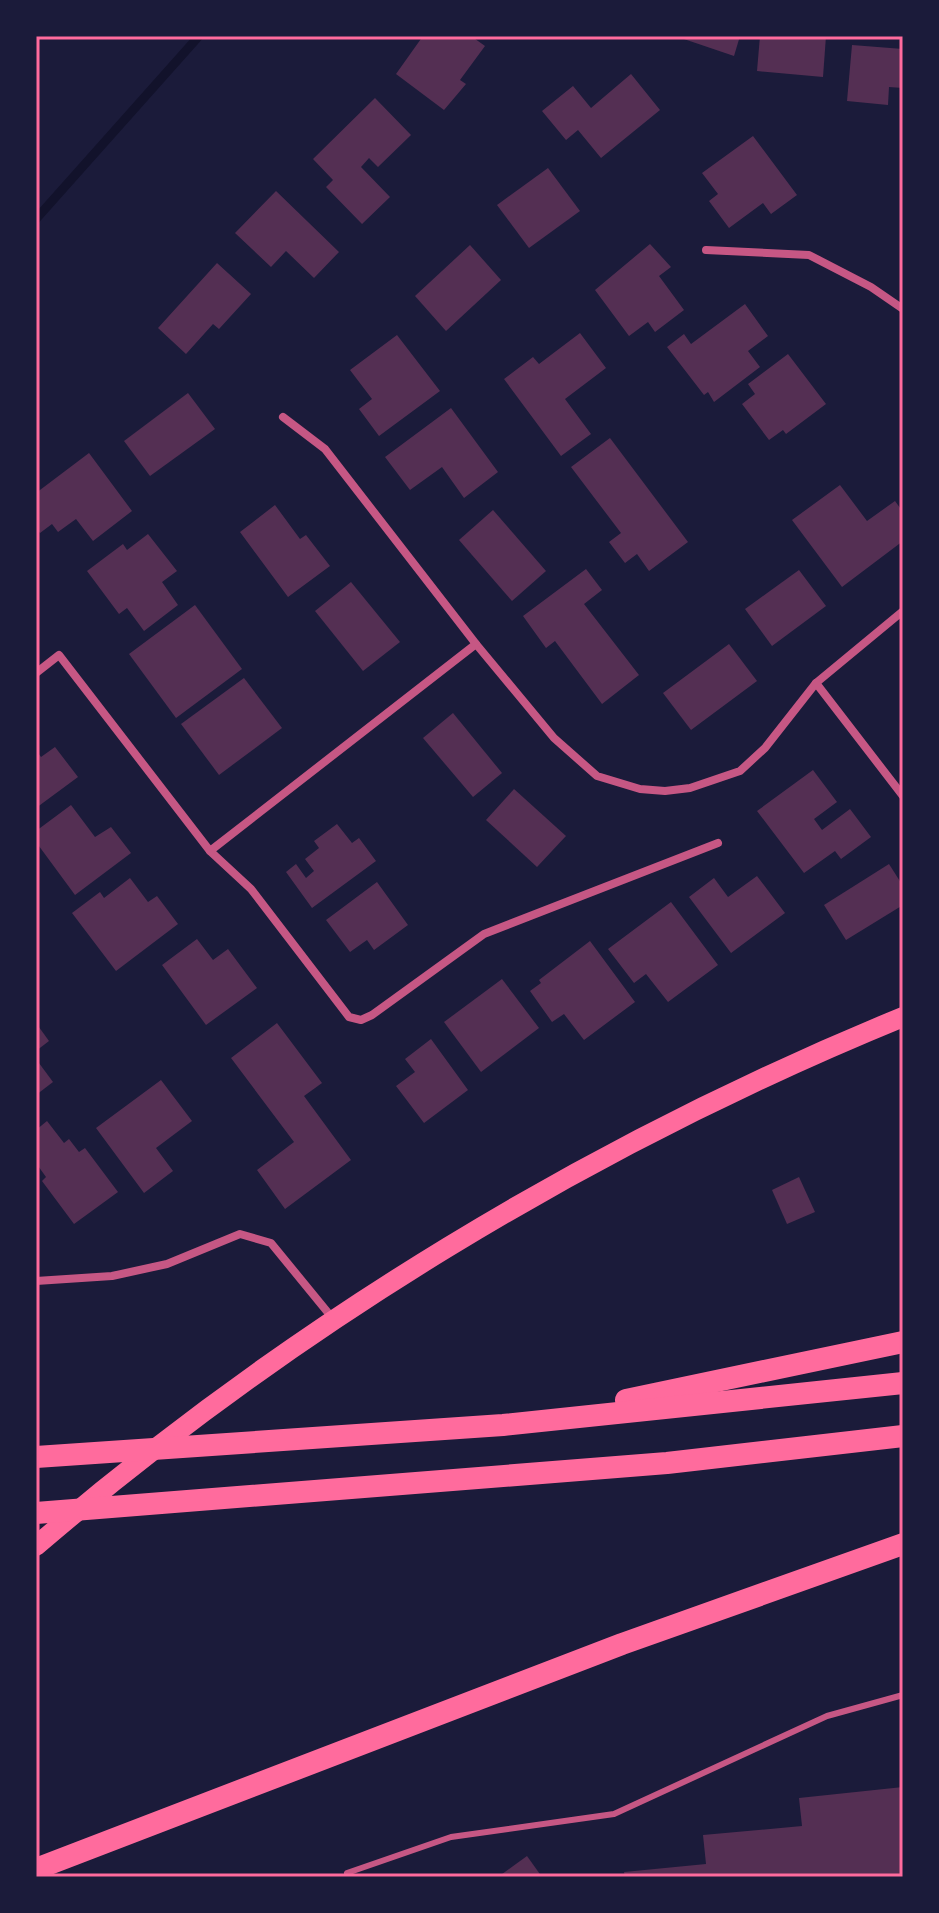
<svg xmlns="http://www.w3.org/2000/svg" width="939" height="1913" font-family="Quicksand,sans-serif">
<rect width="100%" height="100%" fill="#1b1b3a"/>
<g fill="none" stroke-linecap="round" stroke-linejoin="round">
<path stroke="#12122b" stroke-width="9" d="M36 219 199 36"/>
</g>
<g fill="#542f53">
<path d="M423 36H471L485 46 460 80 466 84 444 110 396 74Z"/>
<path d="M675 36H740L734 56Z"/>
<path d="M760 36H826L823 77 757 71Z"/>
<path d="M852 45 903 49V88L889 87 888 105 847 101Z"/>
<path d="M631 74 660 110 601 158 578 130 566 140 542 111 573 86 591 108Z"/>
<path d="M375 98 411 135 378 167 369 158 361 167 390 197 362 224 326 187 333 180 313 159Z"/>
<path d="M753 136 797 195 771 214 763 203 729 228 709 201 718 194 702 173Z"/>
<path d="M548 168 580 211 529 248 497 205Z"/>
<path d="M276 191 339 252 314 278 286 251 271 267 235 233Z"/>
<path d="M650 244 671 267 659 276 684 310 655 332 648 322 629 336 595 290Z"/>
<path d="M470 245 501 280 446 331 415 296Z"/>
<path d="M217 263 251 294 219 329 213 324 186 354 158 328Z"/>
<path d="M745 304 768 336 748 351 760 367 714 402 708 392 704 395 667 347 684 334 691 344Z"/>
<path d="M580 333 606 368 565 399 591 434 561 456 504 379 533 357 539 364Z"/>
<path d="M397 335 440 391 379 436 359 409 372 399 350 370Z"/>
<path d="M788 354 826 404 786 434 783 430 769 440 742 404 755 394 748 384Z"/>
<path d="M188 393 215 429 150 476 124 441Z"/>
<path d="M451 408 498 472 464 498 442 467 410 490 385 457Z"/>
<path d="M610 438 688 542 649 571 637 554 625 563 609 542 621 533 571 467Z"/>
<path d="M89 453 132 511 93 541 76 519 58 532 52 524 40 533 36 528V493Z"/>
<path d="M840 485 867 521 895 501 903 512V541L842 587 792 520Z"/>
<path d="M275 505 300 539 306 535 330 566 288 597 240 532Z"/>
<path d="M493 510 546 571 512 601 459 540Z"/>
<path d="M148 534 177 571 162 582 178 605 144 631 127 608 119 614 87 571 123 544 127 550Z"/>
<path d="M586 569 602 590 584 604 639 675 602 704 555 641 546 648 523 616Z"/>
<path d="M799 570 826 606 772 646 745 609Z"/>
<path d="M351 582 400 642 363 671 315 611Z"/>
<path d="M195 605 242 669 176 718 129 654Z"/>
<path d="M729 644 757 681 691 730 663 693Z"/>
<path d="M244 678 282 728 219 775 181 724Z"/>
<path d="M453 713 502 773 473 797 423 738Z"/>
<path d="M55 747 78 777 36 808V750L41 757Z"/>
<path d="M813 770 837 802 814 819 822 830 850 809 871 837 841 859 835 851 804 873 757 811Z"/>
<path d="M514 789 566 836 537 867 486 820Z"/>
<path d="M71 805 95 837 111 827 131 853 75 895 36 842V831Z"/>
<path d="M337 824 352 843 359 838 376 861 312 908 286 872 296 864 306 878 314 871 305 859 319 848 314 841Z"/>
<path d="M889 864 903 886V905L846 940 824 905Z"/>
<path d="M757 876 785 913 731 953 689 897 714 878 728 897Z"/>
<path d="M130 878 148 902 157 896 178 924 116 971 72 913 100 892 104 898Z"/>
<path d="M377 882 408 925 374 950 367 940 350 952 326 920Z"/>
<path d="M671 902 718 965 668 1002 646 974 634 983 608 949Z"/>
<path d="M197 939 213 960 228 949 257 988 206 1025 162 965Z"/>
<path d="M590 941 635 1002 584 1040 564 1014 552 1022 530 991 541 983 539 980Z"/>
<path d="M502 979 539 1028 481 1072 444 1022Z"/>
<path d="M36 1023 49 1041 36 1051Z"/>
<path d="M277 1023 322 1083 304 1096 351 1160 285 1209 257 1170 294 1142 231 1058Z"/>
<path d="M431 1039 468 1090 424 1123 396 1086 415 1072 405 1059Z"/>
<path d="M36 1059 53 1082 36 1095Z"/>
<path d="M161 1080 192 1121 156 1148 173 1171 144 1193 96 1128Z"/>
<path d="M47 1121 64 1143 69 1139 79 1152 85 1148 118 1192 74 1224 42 1181 46 1177 36 1163V1130Z"/>
<path d="M799 1177 815 1212 787 1224 772 1190Z"/>
<path d="M903 1787V1877H625L624 1872 706 1864 703 1835 802 1826 799 1798Z"/>
<path d="M527 1856 542 1877H498Z"/>
</g>
<g fill="none" stroke-linecap="round" stroke-linejoin="round">
<path stroke="#c65784" stroke-width="6" d="M351 1877 347 1873 451 1837 614 1814 827 1716 903 1695"/>
<g stroke="#c65784" stroke-width="8">
<path d="M706 250 809 255 871 287 903 309"/>
<path d="M283 417 325 449 476 644 554 738 597 776 640 789 665 791 690 788 740 771 765 748 816 683 903 611"/>
<path d="M36 673 59 655 210 851 251 889 349 1017 361 1020 372 1015 484 934 718 843"/>
<path d="M816 683 903 796"/>
<path d="M210 851 476 644"/>
<path d="M36 1281 112 1276 167 1264 240 1234 271 1243 334 1320"/>
</g>
<path stroke="#ff6b9d" stroke-width="20" d="M36 1546C292 1326 590 1145 903 1017"/>
<g stroke="#ff6b9d" stroke-width="22">
<path d="M626 1400 903 1342"/>
<path d="M36 1457 503 1425 903 1383"/>
<path d="M36 1513 667 1463 903 1436"/>
<path d="M36 1869 622 1644 903 1544"/>
</g>
</g>
<rect width="939" height="1913" fill="none" stroke="#1b1b3a" stroke-width="76"/>
<rect x="38" y="38" width="863" height="1837" fill="none" stroke="#ff6b9d" stroke-width="3"/>
</svg>
